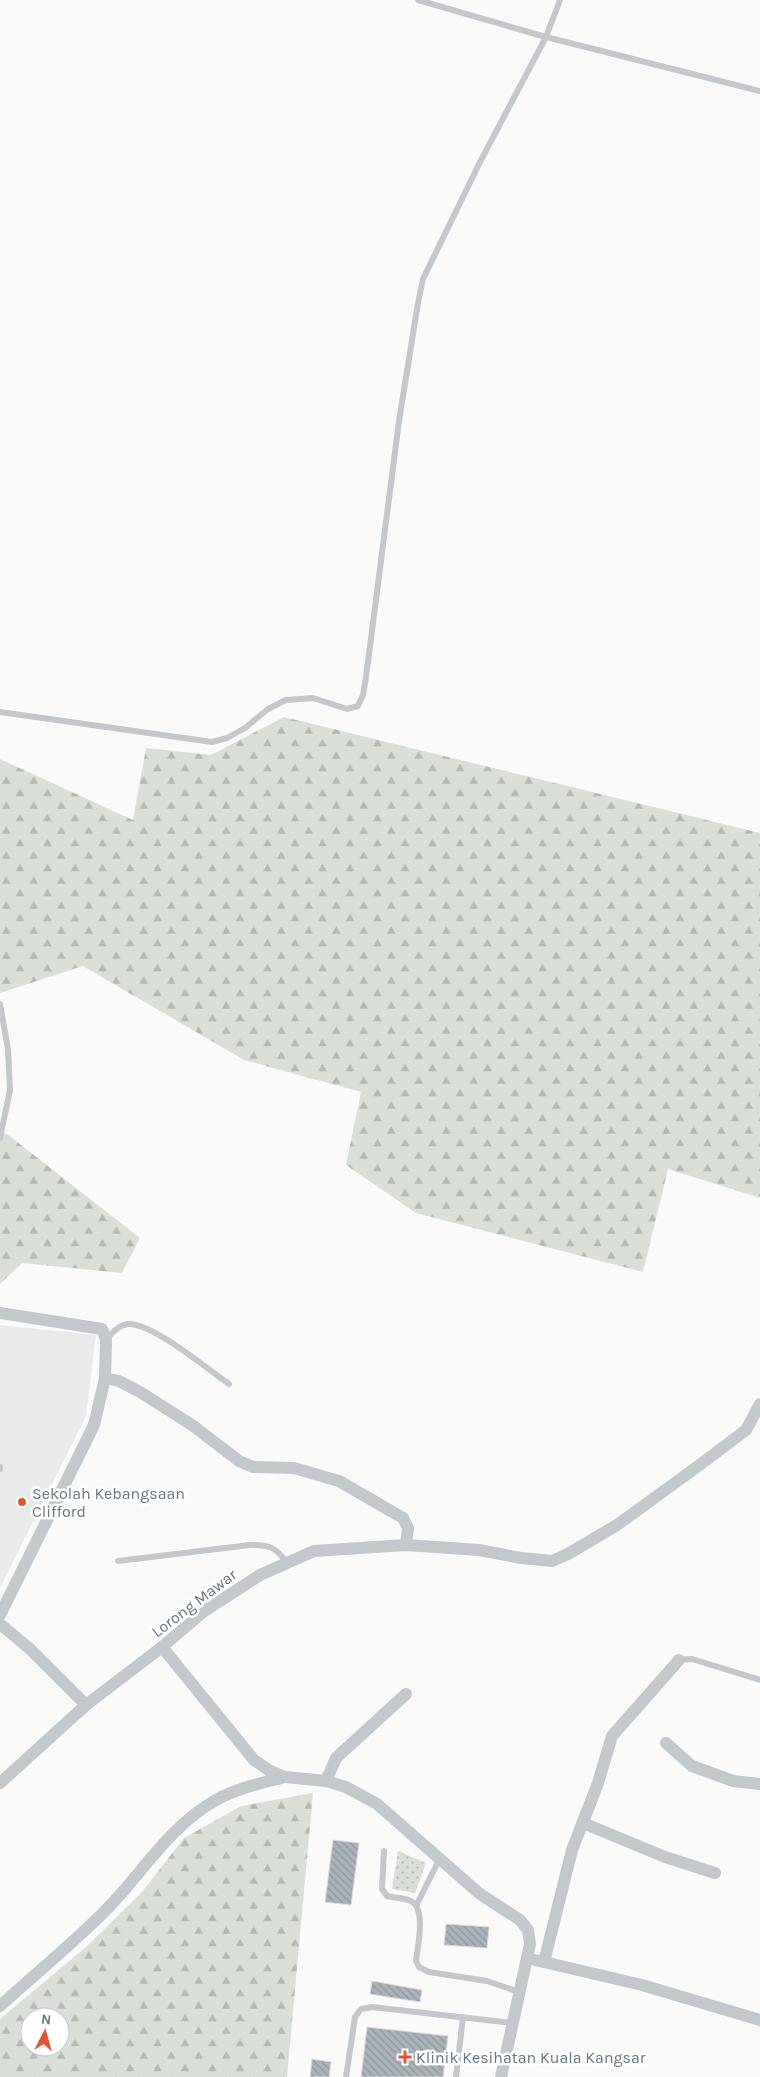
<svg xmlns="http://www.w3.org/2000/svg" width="760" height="2077" font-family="Karla,sans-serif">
<defs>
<pattern id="forest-firs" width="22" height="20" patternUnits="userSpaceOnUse" patternTransform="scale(1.25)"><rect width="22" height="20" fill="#dadfd7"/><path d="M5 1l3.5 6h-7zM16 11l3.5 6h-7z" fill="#b4b9b4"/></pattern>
<pattern id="park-dots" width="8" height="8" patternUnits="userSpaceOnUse" patternTransform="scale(1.25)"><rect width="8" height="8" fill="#dadfd7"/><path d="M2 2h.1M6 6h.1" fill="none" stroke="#b4b9b4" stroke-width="1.8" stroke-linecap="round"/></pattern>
<pattern id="building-back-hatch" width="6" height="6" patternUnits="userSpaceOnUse" patternTransform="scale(1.25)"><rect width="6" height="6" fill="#aab3b9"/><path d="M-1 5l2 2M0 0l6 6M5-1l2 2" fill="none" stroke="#8e969c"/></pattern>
</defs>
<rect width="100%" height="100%" fill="#fafaf8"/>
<path fill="#e8e9e9" d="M0 1325 96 1335 86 1416 0 1588Z"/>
<g fill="url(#forest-firs)" fill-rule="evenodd">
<path d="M284 717 760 833V1198L668 1169 643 1272 416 1213 346 1165 361 1092 244 1060 83 966 0 993V759L133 820 146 748 211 755Z"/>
<path d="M0 1133 7 1134 140 1238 122 1273 22 1263 0 1284Z"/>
<path d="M313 1793 287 2077H0V2019L86 1947 142 1892 184 1838 241 1806ZM30 2017H60V2047H30Z"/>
</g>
<path fill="url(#park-dots)" d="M398 1851 426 1863 415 1893 392 1889Z"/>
<g fill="url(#building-back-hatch)" stroke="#dcdcda">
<path d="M333 1840 359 1843 351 1905 325 1902Z"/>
<path d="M446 1924 489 1927 487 1948 444 1945Z"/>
<path d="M372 1981 422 1990 420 2002 370 1994Z"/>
<path d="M367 2027 448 2036 443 2077H361Z"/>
<path d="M312 2059 331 2062 329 2077H310Z"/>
</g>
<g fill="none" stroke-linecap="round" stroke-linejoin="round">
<g stroke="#c3c8cc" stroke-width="6">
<path d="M418 0 546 37 760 91"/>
<path d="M0 712 212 742 227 738 245 728 268 709 286 700 313 698 347 709 358 706 363 695 366 677 399 421 418 303 423 279 480 162 546 37 560 0"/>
<path d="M0 1004 8 1049 10 1090 0 1138"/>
<path d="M106 1339C112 1333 119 1325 128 1324 153 1323 207 1369 229 1384"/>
<path d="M0 1469V1467"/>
<path d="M118 1561 250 1545C269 1545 275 1546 287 1563"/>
<path d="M679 1660 692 1659 760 1680"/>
<path d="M384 1851 382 1889 387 1896C395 1898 404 1898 411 1901 426 1908 418 1946 416 1961L419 1967 429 1972 487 1981 519 1992"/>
<path d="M417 1904 440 1858"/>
<path d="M346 2077 355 2017 361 2009 372 2007 512 2023"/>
<path d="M456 2077 463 2017"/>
</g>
<g stroke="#c3c8cc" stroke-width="12">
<path d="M0 1313 102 1329 106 1339 105 1378 119 1381 140 1392 192 1425 239 1461 253 1467 294 1468 339 1481 403 1518 408 1528 406 1545"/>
<path d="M0 1615 94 1425 105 1378"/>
<path d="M0 1624 30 1649 86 1705"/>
<path d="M162 1647 254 1760 270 1771 285 1777 326 1781 346 1787 377 1804 480 1894 520 1920 528 1930 530 1944 501 2077"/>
<path d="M666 1743 692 1766 733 1781 760 1784"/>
<path d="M326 1781 336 1758 406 1694"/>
<path d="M0 1783 86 1705 162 1647 203 1612 260 1575 314 1551 406 1545 479 1550 521 1558 552 1561 568 1554 617 1525 701 1464 746 1430 760 1404"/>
<path d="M583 1823 665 1857 715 1873"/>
<path d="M535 1960 642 1985 760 2020"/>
<path d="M544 1962 572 1850 598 1783 612 1736 679 1660"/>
<path d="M0 2006C34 1975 71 1945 104 1912 142 1874 168 1827 216 1800 237 1788 262 1783 285 1777"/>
</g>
</g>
<g fill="#e4572e" stroke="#fff" stroke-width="2">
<circle cx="22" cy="1502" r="5"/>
<path d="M402.5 2049.5h5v5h5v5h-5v5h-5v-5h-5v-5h5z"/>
</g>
<g text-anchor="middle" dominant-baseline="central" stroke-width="5" stroke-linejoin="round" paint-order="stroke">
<g font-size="16" fill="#657683" stroke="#fff" text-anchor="start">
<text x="32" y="1493">Sekolah Kebangsaan<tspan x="32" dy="18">Clifford</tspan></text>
<text x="416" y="2057">Klinik Kesihatan Kuala Kangsar</text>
</g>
<g font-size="16" fill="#657683" stroke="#fff">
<text transform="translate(194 1603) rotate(-37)">Lorong Mawar</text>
</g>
</g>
<g transform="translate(45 2032) rotate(6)"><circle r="24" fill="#ffffff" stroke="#c1c8cd"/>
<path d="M0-4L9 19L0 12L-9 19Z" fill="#e4572e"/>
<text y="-8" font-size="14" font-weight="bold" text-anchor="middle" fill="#657683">N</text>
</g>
</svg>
